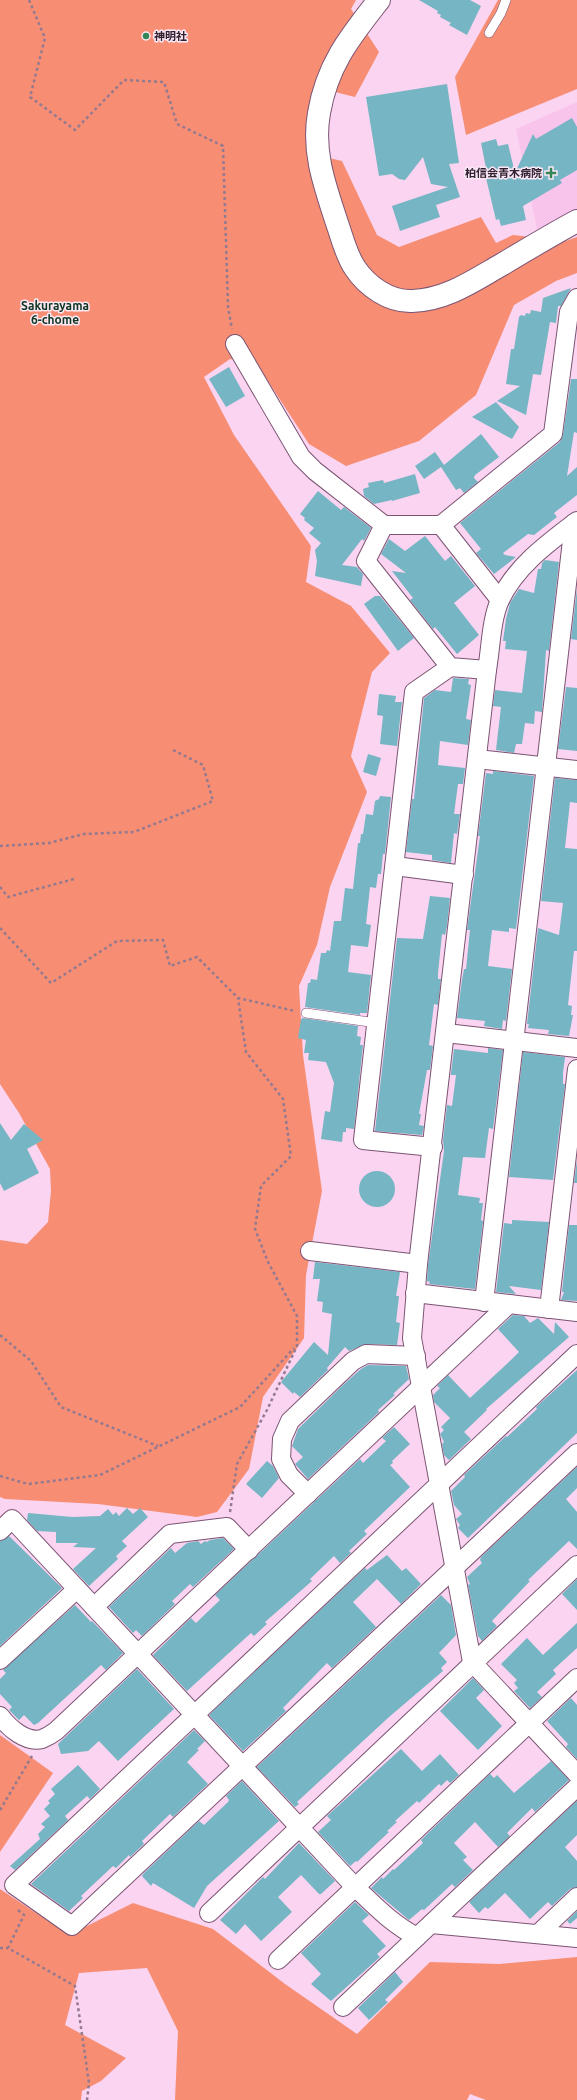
<svg xmlns="http://www.w3.org/2000/svg" width="577" height="2100" font-family="Ubuntu,'Noto Sans JP',sans-serif">
<rect width="100%" height="100%" fill="#fad4f0"/>
<path fill="#f9c4ec" d="M577 102V217L538 234 516 129Z"/>
<g fill="#f78e74">
<path d="M0 0H356L351 9 379 52 355 97 319 88 329 158 342 161 377 235 399 247 481 217 496 243 513 235 566 241 577 237V273L556 281 514 305 476 395 419 441 346 466 309 444 256 363 230 359 204 377 234 435 311 546 306 582 351 606 390 653 372 672 351 756 367 792 330 887 317 945 299 986 303 1055 322 1191 306 1275 304 1338 263 1397 249 1469 217 1512 197 1517 98 1504 5 1499 0 1497V1240L27 1244 48 1222 51 1191 50 1169 19 1113 0 1084Z"/>
<path d="M498 0H577V89L466 135 455 77Z"/>
<path d="M0 1735 53 1773 0 1852Z"/>
<path d="M0 1889 69 1935 133 1903 213 1929 285 1984 357 2034 430 1962 499 1964 577 1957V2100H486L470 2094 467 2100H175L178 2031 147 1968 79 1973 65 2025 126 2058 101 2081 82 2091 81 2100H0Z"/>
</g>
<g fill="#75b5c4">
<path d="M419 0H470L481 6 467 35 449 25 451 23 440 17 441 15 437 13 438 11Z"/>
<path d="M447 84 459 163 449 164 460 197 436 205 440 217 400 231 392 206 448 187 431 184 423 157 405 180 399 179 392 174 379 176 366 97Z"/>
<path d="M572 118 577 127V170L560 180 562 183 523 206 526 220 501 226 499 219 496 220 486 178H488L481 143 496 139 498 146 508 144 515 173 533 134 536 139Z"/>
<path d="M571 288 561 306H558L556 323 550 322 541 375 533 374 526 415 497 401 520 386 506 384 511 349H514L519 317 521 315 525 316 526 313 530 314 531 310 541 312 543 298Z"/>
<path d="M229 367 245 396 226 407 209 379Z"/>
<path d="M571 379H577V433L574 432 567 476 577 467V495L554 513 557 517 534 535 528 534 503 553 505 555 516 557 494 574 476 553 481 549 460 523 560 442 563 435Z"/>
<path d="M496 402 519 427 512 439 472 417Z"/>
<path d="M481 434 499 457 475 475 474 478 478 482 464 493 460 488 456 490 441 467 424 479 415 466 435 452 444 465Z"/>
<path d="M415 474 420 493 392 501V500L374 504 364 496 363 489 369 487 368 483 383 480 384 483Z"/>
<path d="M318 491 341 510 344 507 371 528 364 541 362 539 342 565 357 567 363 574 361 586 315 576 317 561 315 550 321 543 309 533 314 528 304 520 305 518 300 514Z"/>
<path d="M425 536 445 561 451 556 475 586 454 603 479 635 457 654 435 627 433 629 410 600 413 598 392 571 406 573 381 554 389 539 405 551Z"/>
<path d="M545 560 559 562 549 651 546 650 542 712 535 711 534 724 525 723 522 744H516L514 753 496 750 501 707 493 706 495 690 522 693 527 651 505 649 506 641H503L506 619 510 603 519 589 534 593 538 569H541L542 563Z"/>
<path d="M577 589V640L571 639Z"/>
<path d="M375 596H380L414 638 398 651 364 604Z"/>
<path d="M453 678 469 679 468 684 471 685 466 719 471 720 468 745 440 741 438 765 465 768 463 784H458L454 814H460L457 834 454 833 451 863 432 860V855L406 852 412 799H414L424 698 435 690 451 692Z"/>
<path d="M566 687 577 688V751L558 749Z"/>
<path d="M379 694 396 696 395 702H402L397 746 380 744 383 716 377 715Z"/>
<path d="M368 754 381 758 376 776 363 772Z"/>
<path d="M493 771 534 776 516 929 509 928V932L492 930 488 966 512 969 506 1021 503 1020 502 1029 484 1026 485 1021 457 1018 462 980 464 969H466L470 930H467L480 836H478L486 773 493 774Z"/>
<path d="M555 778 577 780V803L570 802 565 848 577 849V951H574L568 1005 572 1006 571 1015H573L569 1036 548 1034 549 1030 528 1028 529 1024H527L538 928 559 935 563 903 541 901Z"/>
<path d="M380 796 391 797 385 854H383L381 874H378L376 888 370 887 366 924 371 925 368 947 351 945 348 972 371 975 367 1013H360V1015L305 1007 308 983H310L311 979 317 980 321 953H326L327 950 330 951 334 921H341L345 888 353 889 358 843H360L361 834H363L366 814 373 815 375 801 379 799Z"/>
<path d="M430 896 450 898 447 926 445 935 442 934 438 973V979H441L438 1005 434 1004 429 1045 433 1046 430 1070H427L419 1114H421L419 1125 424 1126 422 1135 375 1131 397 938 423 939Z"/>
<path d="M303 1018 358 1026 357 1036 361 1037 360 1045H363L354 1129 346 1128V1132H343L342 1142 321 1139 325 1111 330 1112 334 1083 326 1062 308 1060 309 1053H304L306 1040 298 1038 301 1019Z"/>
<path d="M488 1048 503 1050 493 1129 489 1128 485 1158 463 1157 458 1195 480 1198 479 1203H483L481 1220 483 1221 475 1289 429 1284 430 1282 427 1281 428 1265 444 1151 443 1140 447 1105 452 1106 456 1075H451V1073L454 1049 488 1053Z"/>
<path d="M523 1052 565 1057 563 1073V1084H565L553 1180 509 1177Z"/>
<path d="M0 1123 11 1140 24 1124 43 1140 27 1149 39 1173 4 1191 0 1183Z"/>
<path d="M577 1160V1183H574Z"/>
<circle cx="377" cy="1189" r="18"/>
<path d="M512 1220 549 1222 541 1290 509 1286 516 1294 496 1292 504 1223 512 1224Z"/>
<path d="M569 1225H577V1301L561 1300 564 1292H562Z"/>
<path d="M315 1262 400 1272 396 1296H399L396 1322 400 1323 397 1345 366 1344 349 1351 345 1347 327 1368 328 1370 300 1397 294 1392 293 1394 281 1382 314 1342 328 1355 332 1314 322 1312 323 1302 317 1301 320 1279H313Z"/>
<path d="M513 1315 524 1316 530 1323 538 1318 554 1334 555 1322 569 1337 486 1409 487 1410 464 1432 471 1439 449 1460 444 1455 442 1444 444 1442 440 1434 444 1430 441 1427 450 1418 434 1402 433 1395 440 1388 437 1386 448 1375 470 1398 511 1360 519 1352 498 1329Z"/>
<path d="M368 1365 406 1366 409 1379 393 1394 395 1395 378 1410 379 1412 308 1479 295 1464 303 1457 292 1446 298 1429 343 1385 361 1369Z"/>
<path d="M577 1370V1433L468 1538 458 1528 460 1525 456 1519 462 1514 454 1505 451 1491 465 1477 464 1475 506 1436 507 1437 537 1409 536 1407Z"/>
<path d="M394 1427 410 1444 392 1461 393 1463 390 1465 410 1487 364 1531 367 1534 349 1551 351 1553 340 1563 334 1556 310 1579 312 1581 265 1622 267 1624 254 1636 251 1633 187 1691 153 1655 191 1618 196 1623 220 1600 215 1595 360 1459 363 1463 386 1441 382 1438Z"/>
<path d="M267 1461 273 1466 279 1478 262 1498 246 1484Z"/>
<path d="M577 1467V1488L566 1499 577 1512V1549L569 1541 528 1580 530 1581 492 1621 497 1626 482 1641 478 1636 468 1585 470 1584 467 1577 482 1563 480 1560 481 1557Z"/>
<path d="M127 1508 133 1514 140 1508 148 1517 122 1541 127 1546 116 1556 118 1559 89 1586 73 1569 96 1548 73 1547 78 1543H56V1532L37 1531 27 1520 28 1513 72 1517 100 1516 108 1509 113 1515 116 1512 119 1516Z"/>
<path d="M9 1536 62 1588 0 1646V1541Z"/>
<path d="M223 1538 234 1549 193 1587 190 1584 172 1601 175 1604 142 1636 136 1630 133 1633 109 1607 171 1548 175 1553 187 1543 198 1541 201 1544 205 1541 207 1542 210 1540Z"/>
<path d="M387 1555 402 1571 406 1568 421 1584 401 1604 377 1579 353 1602 376 1627 332 1668 327 1663 283 1708 286 1711 243 1751 209 1715 365 1568 367 1570Z"/>
<path d="M577 1579V1610L562 1594Z"/>
<path d="M441 1595 451 1605 456 1635 439 1653 447 1662 441 1668 443 1671 389 1717 297 1802 299 1804 295 1807 257 1767Z"/>
<path d="M75 1605 91 1622 92 1621 123 1653 106 1670 101 1665 38 1723 34 1725 24 1715 19 1720 9 1710 12 1707 0 1694V1679L6 1673 3 1670Z"/>
<path d="M577 1623V1648L553 1670 556 1674 537 1692 542 1697 530 1708 514 1691 518 1688 514 1683 517 1680 501 1664 527 1638 543 1655Z"/>
<path d="M137 1669 174 1709 118 1761 99 1741 88 1751 61 1754 58 1744Z"/>
<path d="M473 1678 484 1690 476 1698 502 1726 478 1750 440 1711Z"/>
<path d="M571 1698 577 1705V1759L566 1747 568 1744 547 1721Z"/>
<path d="M194 1730 205 1741 197 1749 199 1750 187 1762 208 1784 173 1817 170 1814 142 1841 144 1844 130 1857 129 1855 116 1868 113 1866 81 1896 83 1898 69 1911 31 1884Z"/>
<path d="M401 1749 422 1771 440 1754 459 1775 450 1783 447 1780 441 1786 439 1784 419 1803 417 1801 395 1821 397 1822 387 1831 389 1832 357 1862 356 1861 350 1866 318 1832 331 1820 327 1816Z"/>
<path d="M551 1761 569 1780 535 1812 532 1808 507 1833 510 1836 498 1847 475 1822 454 1843 467 1857 463 1860 473 1870 455 1887 452 1884 424 1910 422 1909 409 1920 371 1888 382 1877 383 1879 393 1869 394 1870 423 1843 421 1840 490 1774 494 1778 497 1775 514 1793Z"/>
<path d="M78 1765 100 1789 90 1799 87 1796 65 1816 68 1820 15 1870 10 1866 40 1839 38 1834 45 1827 41 1824 50 1816 44 1809 50 1803 48 1801 55 1794 51 1789Z"/>
<path d="M242 1781 279 1821 207 1886 194 1908 153 1883 151 1886 142 1876 144 1873 199 1821 204 1825 228 1802 229 1800 226 1796Z"/>
<path d="M577 1801V1835L565 1847 577 1861V1887L570 1889 552 1906 548 1902 530 1919 505 1893 488 1909 485 1907 479 1913 469 1902Z"/>
<path d="M299 1843 335 1881 321 1894H319L301 1875 278 1897 292 1912 261 1941 245 1924 236 1934 220 1920 263 1877 265 1879Z"/>
<path d="M355 1902 369 1915 362 1921 386 1946 377 1954 380 1957 331 2001 311 1984 321 1974 301 1953Z"/>
<path d="M577 1911V1918L570 1924 567 1921Z"/>
<path d="M395 1972 403 1982 385 2000 388 2002 369 2020 358 2008Z"/>
</g>
<g fill="none" stroke-linecap="round" stroke-linejoin="round">
<g stroke="#7b5473" stroke-width="10">
<g id="lane">
<path d="M489 33 501 13 506 0"/>
<path d="M306 1013 377 1023"/>
</g>
</g>
<g stroke="#7b5473" stroke-width="20">
<g id="street">
<path d="M235 344 301 457 315 471 384 525"/>
<path d="M577 521C548 543 516 566 500 600 491 620 491 647 487 670L418 1264 412 1338 472 1662 577 1774"/>
<path d="M441 525 553 434 569 312 577 298"/>
<path d="M487 670 450 667 366 561 384 525H441L500 600"/>
<path d="M477 759 577 770"/>
<path d="M395 866 464 875"/>
<path d="M446 1033 577 1048"/>
<path d="M433 1147 363 1140 414 692 450 667"/>
<path d="M310 1251 418 1264"/>
<path d="M415 1293 577 1312"/>
<path d="M484 1302 574 523"/>
<path d="M549 1309 577 1069"/>
<path d="M577 1354 14 1885 72 1926 577 1453"/>
<path d="M308 1494 289 1475 281 1459 282 1439 290 1421 353 1361 366 1354 416 1356"/>
<path d="M0 1531 12 1519 355 1887C375 1906 392 1924 417 1937L577 1787"/>
<path d="M94 1607 170 1534 227 1527 249 1550"/>
<path d="M0 1660 77 1589"/>
<path d="M0 1716C9 1728 26 1743 42 1739 47 1737 52 1734 56 1731L509 1304"/>
<path d="M209 1913 577 1565"/>
<path d="M431 1924 577 1938"/>
<path d="M538 1934 577 1897"/>
<path d="M278 1960 577 1678"/>
<path d="M343 2007 417 1937"/>
</g>
</g>
<g stroke="#7b5473" stroke-width="24">
<path id="secondary" d="M379 0C350 37 327 65 319 113 312 152 325 186 337 223 342 237 346 255 355 268 367 286 389 302 412 301 446 300 473 281 501 265 526 250 551 235 577 221"/>
</g>
<g stroke="#957a8f" stroke-width="2.5" stroke-dasharray="3 3" stroke-linecap="butt">
<path d="M29 0 45 38 30 97 75 130 124 80 164 82 177 124 223 146 228 307 232 329"/>
<path d="M0 846 49 843 84 834 134 832 213 801 203 765 173 750"/>
<path d="M0 887 8 897 74 879"/>
<path d="M0 928 51 983 117 941 163 940 170 966 197 957 238 998 295 1011"/>
<path d="M0 1335 31 1361 61 1407 158 1446"/>
<path d="M0 1476 28 1484 100 1475 240 1407 294 1348"/>
<path d="M230 1512 237 1464 267 1410 297 1346V1316L268 1262 255 1229 261 1186 291 1156 283 1099 246 1052 238 998"/>
<path d="M0 1810 32 1756"/>
<path d="M18 1910 24 1915 8 1948 75 1986 89 2083 87 2100"/>
<path d="M0 1948H8"/>
</g>
<use href="#lane" stroke="#fff" stroke-width="9"/>
<use href="#street" stroke="#fff" stroke-width="18"/>
<use href="#secondary" stroke="#fff" stroke-width="22"/>
</g>
<g fill="#358656" stroke="#fbe8f6" stroke-width="1.5">
<circle cx="146" cy="36" r="4"/>
<path d="M549 167h4v4h4v4h-4v4h-4v-4h-4v-4h4z"/>
</g>
<g text-anchor="middle" dominant-baseline="central" stroke-width="3" stroke-linejoin="round" paint-order="stroke">
<g font-size="11" font-weight="bold" fill="#31202e" stroke="#fbe8f6" text-anchor="start">
<text x="154" y="36">神明社</text>
<text x="542" y="173" text-anchor="end">柏信会青木病院</text>
</g>
<g font-size="12" font-weight="bold" fill="#0e351e" stroke="#fbe8f6">
<text x="55" y="305">Sakurayama<tspan x="55" dy="14">6-chome</tspan></text>
</g>
</g>
</svg>
